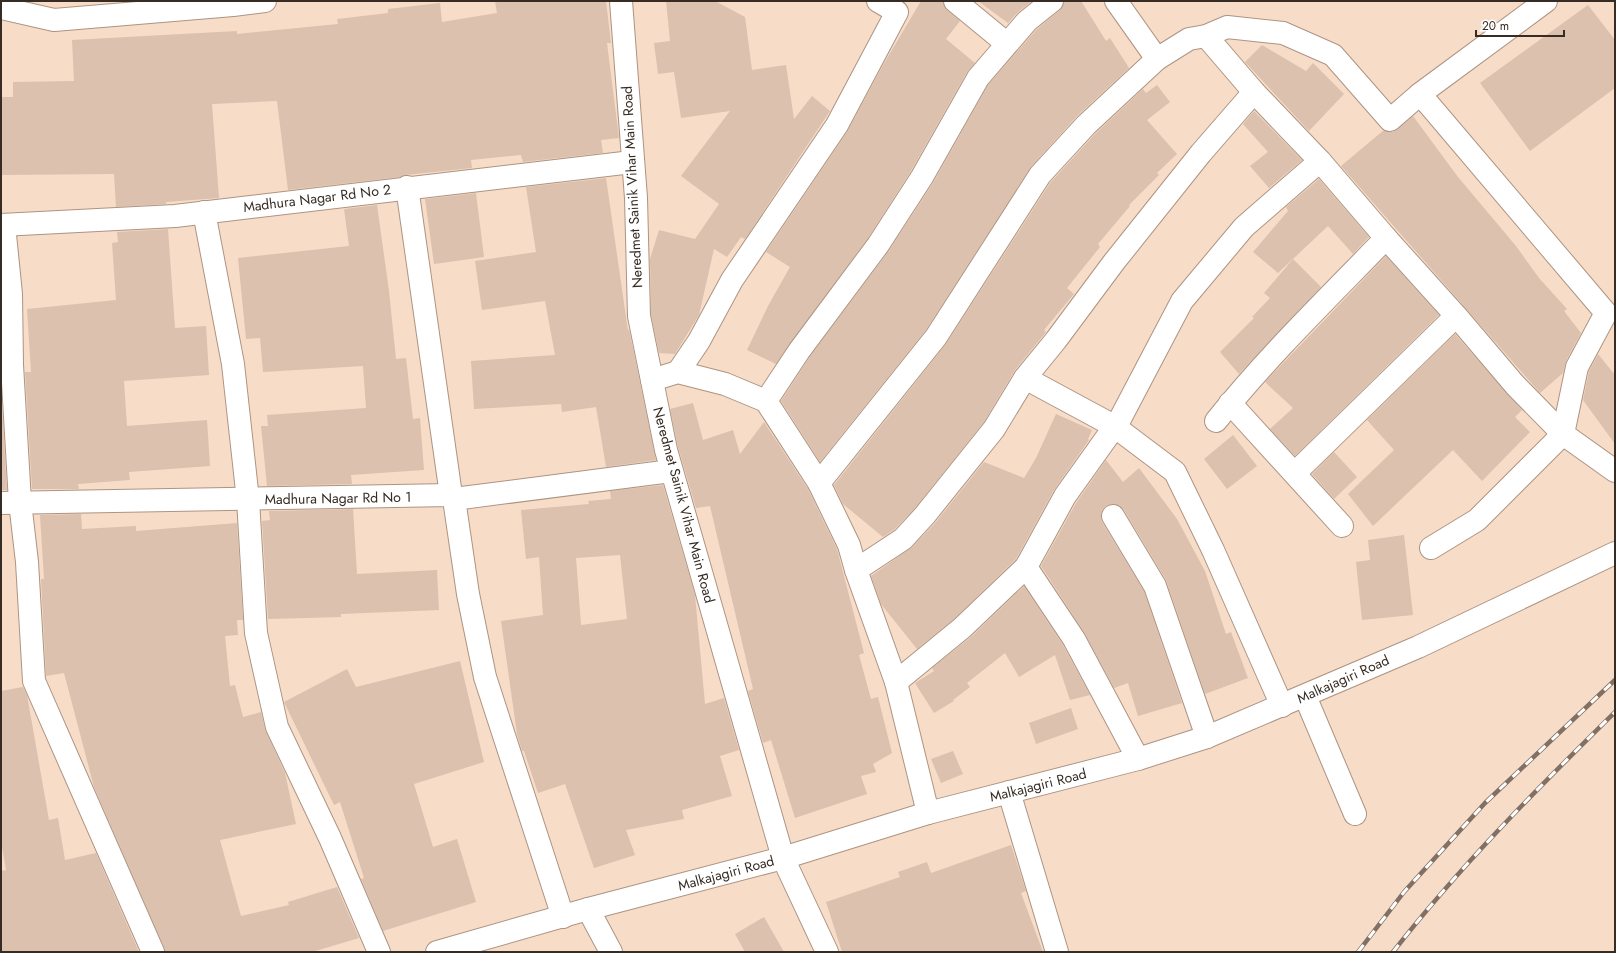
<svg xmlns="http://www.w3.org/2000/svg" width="1616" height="953" font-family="Jost,sans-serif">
<rect width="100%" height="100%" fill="#f7dcc8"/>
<g fill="#dbc1ae" fill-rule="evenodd">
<path d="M495 1H606L611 43H607L619 138 601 140 603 153 523 162 521 155 471 160 472 168 406 175 400 177 288 190 277 101 212 104 219 198 166 202V204L116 207 114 174 1 175V97H13V82L74 81 72 40 237 31V34L338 24 337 19 388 13V9L440 3 442 22 497 13Z"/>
<path d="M666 1H715L745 17 752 70 786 65 794 119 812 96 830 111 745 239 741 237 727 257 714 249 699 315 675 354 659 353 651 315 650 259 659 230 695 239 719 204 681 176 730 111 681 118 674 72 658 74 654 43 670 41Z"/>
<path d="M921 1H943L947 10 960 21 946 39 975 63 967 72 911 171 868 238 776 364 747 350 768 306 790 267 766 252 847 132 883 65Z"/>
<path d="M978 1H1032L1019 11 1008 23Z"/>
<path d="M1064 1H1081L1106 41 1110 38 1129 68 1077 116 1031 167 926 330 820 462 781 401 809 358 888 252 933 183 988 85 1036 30 1060 10Z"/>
<path d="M1588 5 1615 40V88L1530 151 1480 83Z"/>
<path d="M1262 45 1306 71 1313 63 1344 94 1309 131 1245 62Z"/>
<path d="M1157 85 1170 102 1147 120 1177 154 1157 173 1159 175 1129 205 1130 206 1098 244 1100 247 1067 288 1074 294 1044 330 1046 332 1015 370 984 422 916 507 895 529 883 537 843 504 834 485 946 344 1050 183 1095 134 1143 89 1146 93Z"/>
<path d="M1254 111 1302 160 1269 188 1250 166 1268 152 1243 124Z"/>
<path d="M1413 116 1458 177 1516 246 1539 278 1567 309 1564 311 1581 333 1566 361 1563 373 1540 393 1341 166 1384 130 1393 132Z"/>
<path d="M606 178 628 331 629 329 656 460 606 467 596 407 562 412 561 404 474 409 471 361 555 355 545 301 482 310 475 261 536 252 526 187Z"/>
<path d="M1319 179 1369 237 1353 254 1328 226 1278 273 1253 252 1288 211 1286 207Z"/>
<path d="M476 193 484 257 434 264 425 199Z"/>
<path d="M377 205 389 291 396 359 406 358 413 419 420 418 424 470 351 475 352 484 267 486 261 426H268L267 415 366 408 363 366 263 372 260 338 246 339 238 258 349 246 344 209Z"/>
<path d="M168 229 175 328 206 326 209 375 124 381 127 426 207 420 210 466 129 472 130 480 78 484 79 489H32L25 372H31L27 309 116 300 112 243 118 242 117 232Z"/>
<path d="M1386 256 1439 315 1295 456 1270 429 1293 408 1265 382Z"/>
<path d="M1293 259 1321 287 1239 374 1220 352 1254 318 1252 317 1270 298 1264 293Z"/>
<path d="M1455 334 1522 410 1515 417 1530 432 1482 481 1453 450 1373 526 1348 494 1394 450 1367 420Z"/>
<path d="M1598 354 1615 375V444L1583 400 1589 371Z"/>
<path d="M1 391 7 490H1Z"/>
<path d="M693 403 703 440 733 430 740 454 764 422 808 489 837 549 864 653 859 655 871 699 878 697 892 753 873 764 876 772 861 776 867 794 795 818 771 740 763 743 748 691 753 689 710 506 696 508 678 447 670 409Z"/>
<path d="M1056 414 1092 430 1088 439 1089 440 1054 490 1016 559 954 619 917 649 881 604 871 576 912 547 935 523 984 462 1024 478 1036 458Z"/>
<path d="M1233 435 1257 466 1227 489 1204 459Z"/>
<path d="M1334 452 1357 477 1334 499 1312 474Z"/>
<path d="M1106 460 1123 482 1139 468 1177 519 1205 571 1226 634 1231 632 1248 678 1205 694 1166 580 1124 510 1119 505 1112 504 1106 506 1102 510 1101 516 1102 522 1144 591 1182 703 1138 716 1128 683 1114 688 1084 632 1041 566 1076 503Z"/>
<path d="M663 485 695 595 705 704 724 698 739 750 720 756 732 796 682 810 684 819 626 830 635 855 594 868 565 784 538 793 524 751H522L517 734 501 621 543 615 539 557 526 559 521 510 589 504 588 501 611 499 610 491ZM620 555 627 619 581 625 576 558Z"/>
<path d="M353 509 357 574 437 570 439 610 341 614V617L268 619 262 521 270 520 269 511Z"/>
<path d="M81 514 82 529 136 526V531L237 523 243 620H237L238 635 225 636 230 686 235 685 243 717 261 712 266 732 285 773 296 824 220 840 241 916 289 905 288 902 337 887 359 938 312 952H165L94 787 64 673 46 676 41 579H44L40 515Z"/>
<path d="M1404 535 1413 615 1362 620 1356 562 1370 560 1368 540Z"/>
<path d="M1024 586 1063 645 1090 695 1070 700 1055 655 1019 677 1005 653 967 683 970 687 953 700 954 701 934 713 915 683 934 671 932 668 971 637Z"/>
<path d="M460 661 484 762 414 784 433 847 457 839 476 902 383 931 361 879 364 878 340 802 334 805 284 702 347 669 356 687Z"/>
<path d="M23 687 27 695 49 820 58 818 65 860 96 853 139 952H1V871L6 870 1 841V691Z"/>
<path d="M1071 708 1078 729 1036 744 1029 723Z"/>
<path d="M953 751 963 774 941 783 931 759Z"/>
<path d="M1011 845 1026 891 1021 893 1043 952H842L826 902 900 877 898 872 927 862 931 873Z"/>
<path d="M764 917 784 952H745L735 934Z"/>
</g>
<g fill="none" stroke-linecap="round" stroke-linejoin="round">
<g stroke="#ad9482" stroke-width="24">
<g id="minor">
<path d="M621 1 636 198 639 316 666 450 783 858 827 952"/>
<path d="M955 1 1006 43"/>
<path d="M1 8 54 20 233 5 265 1"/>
<path d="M1206 36 1254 92 1320 161 1386 238 1459 319 1515 385 1563 434 1477 520 1431 548"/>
<path d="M1157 59 1189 39 1206 36 1227 27 1283 33 1333 55 1390 120 1420 94 1606 313 1577 367 1563 434 1615 471"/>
<path d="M1420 94 1546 1"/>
<path d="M407 187 451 495"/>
<path d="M204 212 233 364 248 500 256 633 277 727 330 838 379 952"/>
<path d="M1 225 175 216 632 162"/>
<path d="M4 225 11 294 12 365 20 502 27 562 34 681 153 952"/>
<path d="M678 372 699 341 732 280 837 125 897 12 878 1"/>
<path d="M1025 378 1114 426 1175 472 1213 550 1282 706"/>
<path d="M652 380 678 372 725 384 766 401 819 483 936 337 1040 175 1086 125 1157 59 1116 1"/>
<path d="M766 401 799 351 878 245 922 177 978 78 1027 21 1052 1"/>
<path d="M1230 403 1342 526"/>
<path d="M1216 421C1268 356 1328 298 1386 238"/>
<path d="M1295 473 1456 316"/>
<path d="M819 483 849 545 856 570 896 682"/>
<path d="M454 499 468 594 485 677 563 917"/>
<path d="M1 503 451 495 454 499 671 471"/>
<path d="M1113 516 1155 586 1207 737"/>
<path d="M1026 567 1074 639 1138 759"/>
<path d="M856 570 903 539 925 515 994 429 1025 378 1056 340 1114 262 1201 153 1254 92"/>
<path d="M1305 696 1355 814"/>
<path d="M1009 792 1057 952"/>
<path d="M928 813 896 682 962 628 1026 567 1065 496 1120 419 1182 301 1244 227 1320 161"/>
<path d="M588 909 611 952"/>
</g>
</g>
<g stroke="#ad9482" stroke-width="24">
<path id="major" d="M437 952 588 909 783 858 928 813 1138 759 1207 737 1418 647 1615 553"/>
</g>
<use href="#minor" stroke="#fff" stroke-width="22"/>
<use href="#major" stroke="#fff" stroke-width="22"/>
<g stroke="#817063" stroke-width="4.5">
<g id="rail">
<path d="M1358 952 1404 892 1485 803 1615 680"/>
<path d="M1393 952C1461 865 1537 789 1615 712"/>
</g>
</g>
<use href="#rail" stroke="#fff" stroke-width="3" stroke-dasharray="9" stroke-linecap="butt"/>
</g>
<g text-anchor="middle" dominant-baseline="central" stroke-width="3" stroke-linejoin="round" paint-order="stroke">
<g font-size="14" fill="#362c24" stroke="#fff">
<text transform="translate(632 187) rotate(-93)">Neredmet Sainik Vihar Main Road</text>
<text transform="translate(317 198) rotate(-7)">Madhura Nagar Rd No 2</text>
<text transform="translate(338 498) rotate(-1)">Madhura Nagar Rd No 1</text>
<text transform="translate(684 505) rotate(75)">Neredmet Sainik Vihar Main Road</text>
<text transform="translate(1343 679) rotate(-24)">Malkajagiri Road</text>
<text transform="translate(1038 785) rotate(-14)">Malkajagiri Road</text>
<text transform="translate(726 873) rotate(-15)">Malkajagiri Road</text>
</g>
</g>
<rect width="1616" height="953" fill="none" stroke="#362c24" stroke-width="4"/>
<path d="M1476 30v6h88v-6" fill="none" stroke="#362c24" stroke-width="2"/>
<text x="1482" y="30" font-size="12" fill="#362c24" stroke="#ffffff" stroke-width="3" paint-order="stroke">20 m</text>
</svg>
